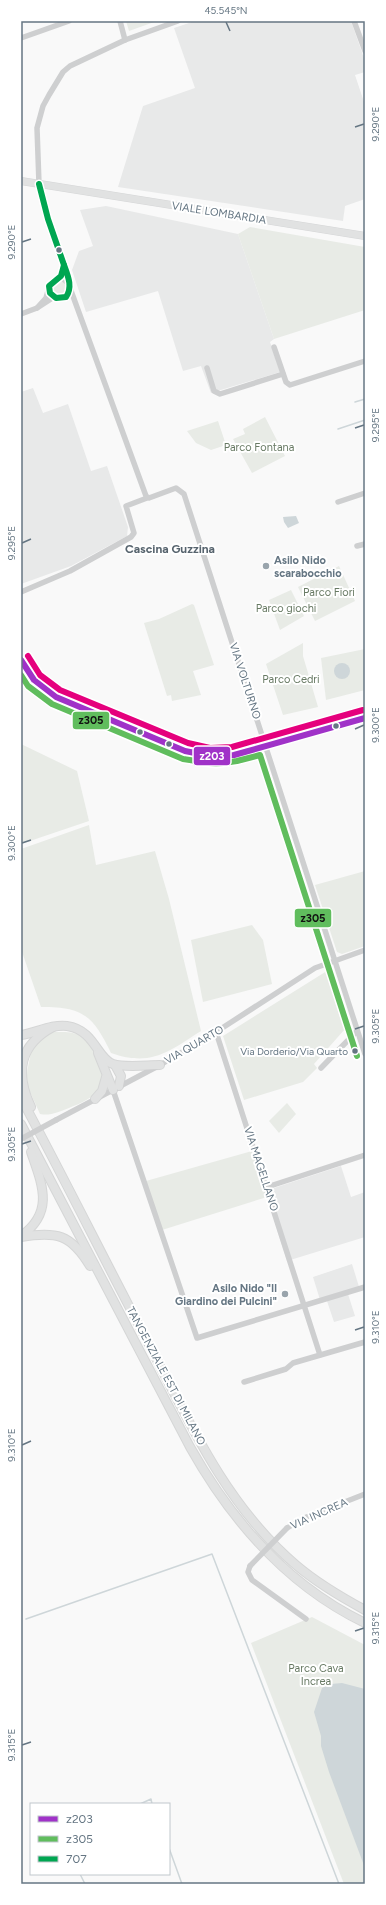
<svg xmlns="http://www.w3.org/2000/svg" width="386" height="1905" font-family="Figtree,sans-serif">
<rect width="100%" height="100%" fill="#f9f9f9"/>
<g fill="#e8e9e9">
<path d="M195 21H351L365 61V72L355 75 365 105V199L345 206 343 221 118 187 143 106 195 88 174 28Z"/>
<path d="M106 206 238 234 274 339 270 342 280 372 211 393 201 366 183 371 158 291 86 312 72 270 79 251 93 246 80 210Z"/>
<path d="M33 388 43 413 68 404 91 471 107 466 128 527 127 536 71 566 21 584V392Z"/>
<path d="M341 1166 351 1197 365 1192V1237L287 1261 265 1191Z"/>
<path d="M352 1264 360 1290 348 1294 355 1316 334 1322 327 1301 321 1303 313 1277Z"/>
</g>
<g fill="#e8ebe6">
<path d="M126 21H157L129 31Z"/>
<path d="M250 227 365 247V310L274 339 238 234Z"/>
<circle cx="60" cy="288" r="7"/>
<path d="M265 417 285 456 252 473 233 439 245 434 243 429Z"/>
<path d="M218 421 226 445 211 450 196 443 187 431Z"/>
<path d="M339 566 355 601 315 621 298 587Z"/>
<path d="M291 590 304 616 280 630 269 600Z"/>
<path d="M192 604 194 605 214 665 193 671 201 695 172 701 171 695 167 696 144 623 159 619Z"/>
<path d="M303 643V656L318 707 283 715 266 664Z"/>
<path d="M365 649V690L326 700 321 658Z"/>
<path d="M21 744 77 771 89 821 21 844Z"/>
<path d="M89 825 96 865 155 851 169 899 201 1031C168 1052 151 1067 111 1053 93 1016 84 1007 41 1007L21 949V849Z"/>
<path d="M365 871V946L342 954 337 952 315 885Z"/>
<path d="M252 925 263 940 272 984 203 1002 191 940Z"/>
<path d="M330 969 334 983 331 988 345 1029 314 1064 317 1068 303 1082 244 1100 223 1036Z"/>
<path d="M51 1032C60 1032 71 1031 79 1035 91 1041 108 1072 101 1085 95 1098 81 1103 69 1108 58 1112 51 1116 40 1114L26 1083 27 1072 32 1047 41 1037Z"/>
<path d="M287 1103 296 1114 279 1133 269 1121Z"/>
<path d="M252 1151 267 1197 162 1230 146 1181Z"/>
<path d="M312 1617 365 1645V1884H344L251 1643Z"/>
</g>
<g fill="#ced6d9">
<path d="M296 516 299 523 288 528 284 522 283 517Z"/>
<circle cx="342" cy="671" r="8"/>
<path d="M342 1683 365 1689V1868L329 1772 321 1746V1736L314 1712 322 1688 331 1684Z"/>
</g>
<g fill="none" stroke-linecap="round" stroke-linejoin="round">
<g stroke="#ced6d9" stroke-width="1.5">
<path d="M355 402 365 399"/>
<path d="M338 429 365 420"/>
<path d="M26 1619 212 1554 339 1884"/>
<path d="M140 1804 151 1799 152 1804"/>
<path d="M169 1848 182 1884"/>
<path d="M80 1874 85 1884"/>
</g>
<g stroke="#d5d6d7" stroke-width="8">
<path id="major" d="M21 181 365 236"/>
</g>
<g stroke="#d5d6d6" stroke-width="10">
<g id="highway">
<path d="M21 1035C36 1033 51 1024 67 1026 95 1030 97 1059 113 1064 125 1068 147 1065 160 1065"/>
<path d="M98 1053 113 1090"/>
<path d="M115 1065 121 1076 119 1086"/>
<path d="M21 1098C63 1176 102 1255 143 1333 186 1415 224 1504 296 1565 317 1583 341 1597 365 1610"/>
<path d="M95 1099 102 1091 106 1077"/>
<path d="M31 1107C15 1073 19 1045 53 1027"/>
<path d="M21 1124 190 1447C231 1520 288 1586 365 1623"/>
<path d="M21 1236C55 1212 42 1184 31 1152"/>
<path d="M21 1237C56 1231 71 1234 90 1266"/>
</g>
</g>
<g stroke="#cecfd0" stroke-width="5.5">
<path d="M120 21 125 40"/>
<path d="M354 21 365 51"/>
<path d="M21 38 69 21"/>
<path d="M70 288 146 496 149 498 176 488 184 494 365 1054"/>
<path d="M49 290 52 295 60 299 67 295 70 288 42 200 39 184 37 128 43 106 49 95 63 72 70 66 125 40 178 21"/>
<path d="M37 308 46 298 50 284 54 280 62 278 69 284"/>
<path d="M21 314 37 308 54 297"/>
<path d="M274 347 286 382 290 385 365 361"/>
<path d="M207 368 214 391 220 394 283 374"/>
<path d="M338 502 365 493"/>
<path d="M357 546 365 544"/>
<path d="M21 592 70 571 131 537 134 533 126 506 147 498"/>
<path d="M21 660 34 680 56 697 185 751C202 756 217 758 234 755L365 718"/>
<path d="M216 1032 320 1355"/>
<path d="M321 1068 357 1031"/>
<path d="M113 1090 197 1338 365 1287"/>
<path d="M56 1120 160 1065 216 1032 315 968 365 950"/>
<path d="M267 1187 365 1155"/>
<path d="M244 1382 286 1369 293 1363 365 1342"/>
<path d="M287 1528 304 1518 365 1494"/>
<path d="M250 1566 248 1572 252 1580 306 1619"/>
</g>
<use href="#major" stroke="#e1e2e2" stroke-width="7"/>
<use href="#highway" stroke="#e1e2e2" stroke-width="8"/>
<g stroke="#cecfd0" stroke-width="5.5">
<path d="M21 1139 56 1120"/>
<path d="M250 1566 287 1528"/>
</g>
<g stroke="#fff" stroke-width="9">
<path id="bus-1" d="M21 660 34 680 56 697 185 751 210 756 234 755 365 718"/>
</g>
<g stroke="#fff" stroke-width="9">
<path id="bus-2" d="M21 675 28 686 52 704 183 759 216 764 237 761 260 755 357 1056"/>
</g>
<g stroke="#fff" stroke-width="9">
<g id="bus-3">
<path d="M39 184 48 219 64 265"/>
<path d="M64 265C68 276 73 287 66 297L56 298 50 293 49 286 61 276Z"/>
</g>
</g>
<g stroke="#fff" stroke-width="9">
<path id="bus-4" d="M28 656 40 675 60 690 188 743 210 748 232 747 363 710"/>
</g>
<use href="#bus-1" stroke="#a032c8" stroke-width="6"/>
<use href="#bus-2" stroke="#60bd5d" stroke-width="6"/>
<use href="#bus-3" stroke="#00a651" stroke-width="6"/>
<use href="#bus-4" stroke="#e5007d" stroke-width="6"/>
</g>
<path fill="none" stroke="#657683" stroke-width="1.5" d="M226 22 230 31M355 127 364 124M22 242 31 239M355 428 364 425M22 543 31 539M355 729 364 725M22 843 31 840M355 1029 364 1026M22 1144 31 1141M355 1330 364 1327M22 1445 31 1441M355 1631 364 1628M22 1745 31 1742"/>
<g fill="#657683" stroke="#fff" stroke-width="1.5">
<circle cx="59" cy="250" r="3.5"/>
<circle cx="336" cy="726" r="3.5"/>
<circle cx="140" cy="732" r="3.5"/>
<circle cx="169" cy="744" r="3.5"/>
<circle cx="355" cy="1051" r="3.5"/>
</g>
<g fill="#99a4ac" stroke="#fff" stroke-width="1.5">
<circle cx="266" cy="566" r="4"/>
<circle cx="285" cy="1294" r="4"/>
</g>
<g text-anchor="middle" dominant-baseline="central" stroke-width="4" stroke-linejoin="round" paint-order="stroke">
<g font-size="10" fill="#657683" stroke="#fff" text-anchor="end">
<text x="348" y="1051">Via Dorderio/Via Quarto</text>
</g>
<g font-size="11" fill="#657683" stroke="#fff">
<text transform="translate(219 213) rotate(9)">VIALE LOMBARDIA</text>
<text transform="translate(245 681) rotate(72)">VIA VOLTURNO</text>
<text transform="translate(194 1045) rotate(-30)">VIA QUARTO</text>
<text transform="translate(261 1169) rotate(72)">VIA MAGELLANO</text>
<text transform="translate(166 1376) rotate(62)">TANGENZIALE EST DI MILANO</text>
<text transform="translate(319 1514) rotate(-24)">VIA INCREA</text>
</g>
<g font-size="11" fill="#687a64" stroke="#fff">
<text x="259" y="447">Parco Fontana</text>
<text x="329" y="592">Parco Fiori</text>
<text x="286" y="608">Parco giochi</text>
<text x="291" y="679">Parco Cedri</text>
<text x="316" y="1668">Parco Cava<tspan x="316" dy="13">Increa</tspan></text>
</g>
<g font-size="11" font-weight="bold" fill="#657683" stroke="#fff" text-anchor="start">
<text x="274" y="560">Asilo Nido<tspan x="274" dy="13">scarabocchio</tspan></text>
<text x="277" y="1288" text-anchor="end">Asilo Nido "Il<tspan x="277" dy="13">Giardino dei Pulcini"</tspan></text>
</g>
<g font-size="12" font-weight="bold" fill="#57646e" stroke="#fff">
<text x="170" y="549">Cascina Guzzina</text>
</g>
</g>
<g stroke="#fff" stroke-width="1.5">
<rect x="72" y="711" width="38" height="19" rx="4" fill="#60bd5d"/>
<rect x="193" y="746" width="38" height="20" rx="4" fill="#a032c8"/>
<rect x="294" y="908" width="38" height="20" rx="4" fill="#60bd5d"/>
</g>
<g font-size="11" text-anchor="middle" font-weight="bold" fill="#fff">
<text x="212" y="760">z203</text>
</g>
<g font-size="11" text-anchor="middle" font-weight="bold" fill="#111">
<text x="91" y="724">z305</text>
<text x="313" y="922">z305</text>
</g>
<rect width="386" height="1905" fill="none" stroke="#ffffff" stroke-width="44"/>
<rect x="30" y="1803" width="140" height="72" fill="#ffffff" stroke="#c1c8cd"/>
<rect x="38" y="1816" width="20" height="6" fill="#a032c8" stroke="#c1c8cd"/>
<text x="66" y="1823" font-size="12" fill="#657683">z203</text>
<rect x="38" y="1836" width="20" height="6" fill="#60bd5d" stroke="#c1c8cd"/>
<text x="66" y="1843" font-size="12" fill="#657683">z305</text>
<rect x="38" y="1856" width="20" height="6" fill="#00a651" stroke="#c1c8cd"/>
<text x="66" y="1863" font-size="12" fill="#657683">707</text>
<rect x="22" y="22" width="342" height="1861" fill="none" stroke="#657683" stroke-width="1.5"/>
<g font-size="10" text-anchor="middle" fill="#657683">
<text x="226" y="14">45.545°N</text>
<text transform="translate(375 124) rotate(-90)" y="4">9.290°E</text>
<text transform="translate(11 242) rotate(-90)" y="4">9.290°E</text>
<text transform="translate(375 425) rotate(-90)" y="4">9.295°E</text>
<text transform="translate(11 543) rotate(-90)" y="4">9.295°E</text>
<text transform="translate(375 725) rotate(-90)" y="4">9.300°E</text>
<text transform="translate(11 843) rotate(-90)" y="4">9.300°E</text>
<text transform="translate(375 1026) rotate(-90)" y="4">9.305°E</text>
<text transform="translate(11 1144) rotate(-90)" y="4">9.305°E</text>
<text transform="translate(375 1327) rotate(-90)" y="4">9.310°E</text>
<text transform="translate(11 1445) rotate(-90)" y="4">9.310°E</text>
<text transform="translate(375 1628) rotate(-90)" y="4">9.315°E</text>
<text transform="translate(11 1745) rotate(-90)" y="4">9.315°E</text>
</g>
</svg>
